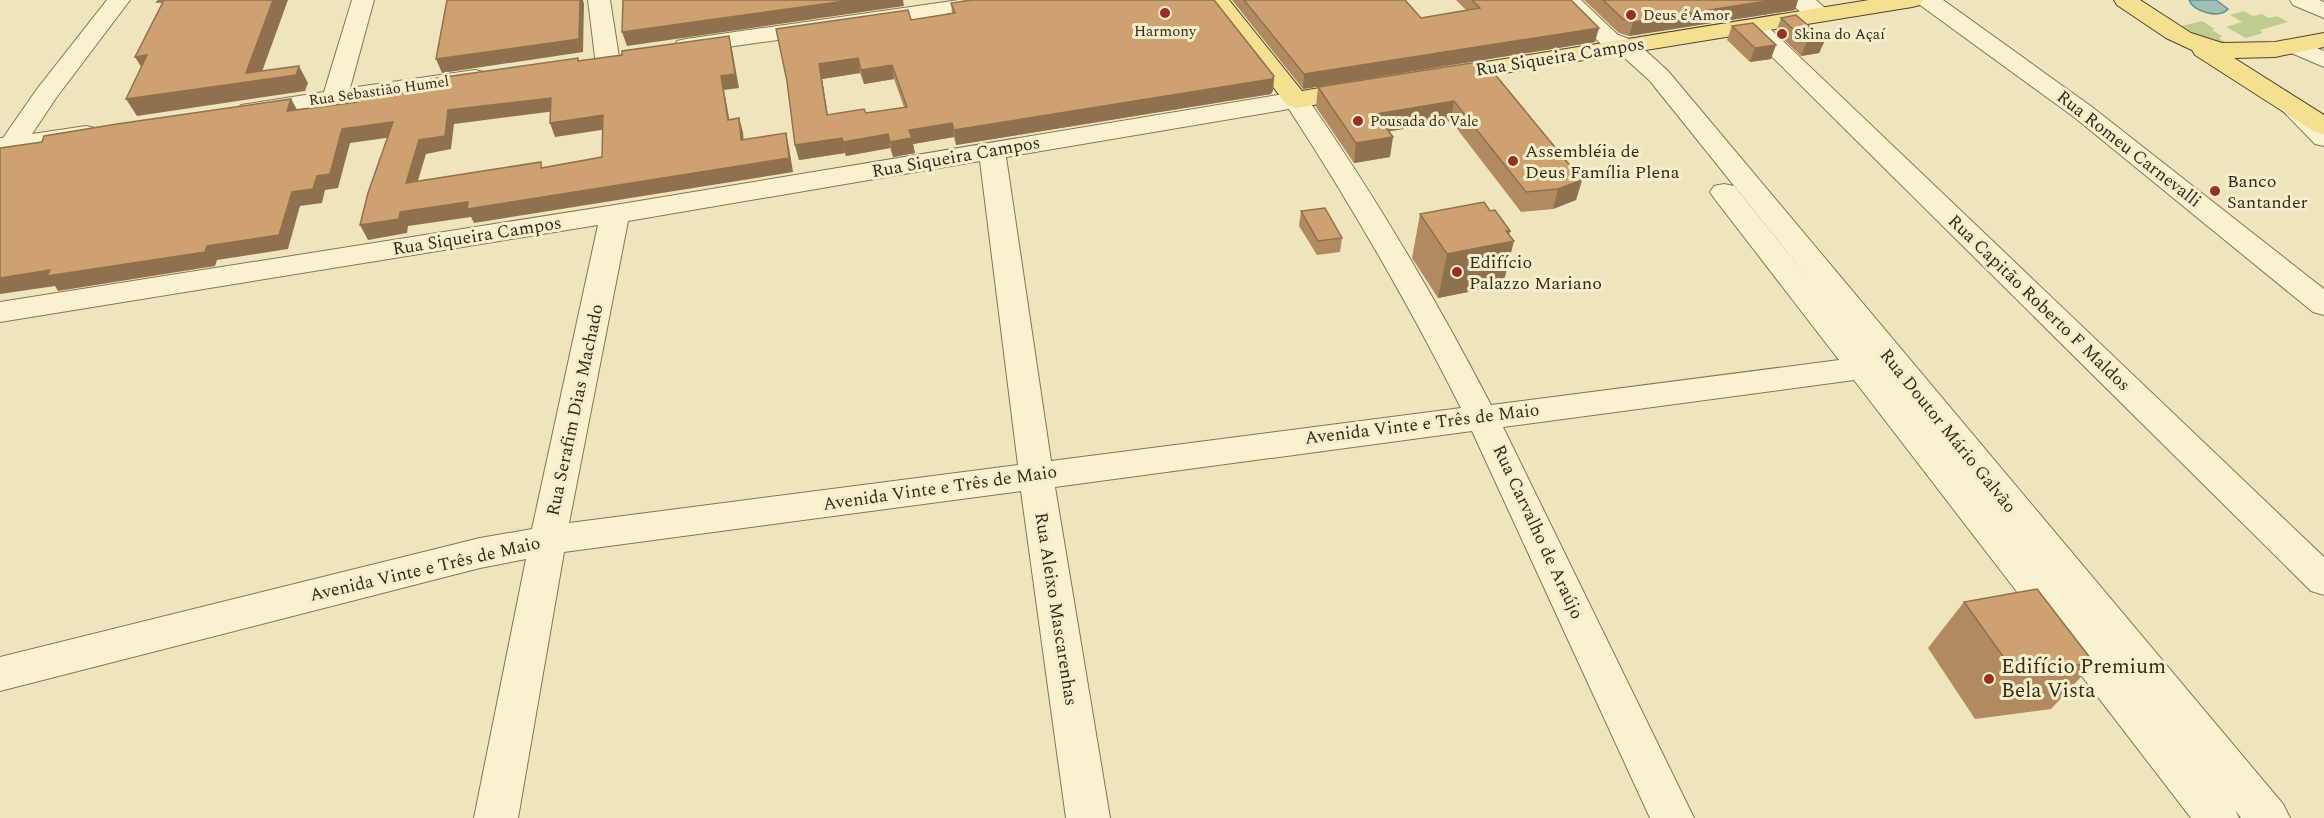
<svg xmlns="http://www.w3.org/2000/svg" width="2324" height="818" font-family="Spectral,serif">
<rect width="100%" height="100%" fill="#efe5bc"/>
<g fill="#bfcc90">
<path d="M2244 11 2253 16 2262 14 2269 18 2277 16 2288 22 2260 30 2263 33 2246 38 2226 27 2242 22 2230 15Z"/>
<path d="M2202 21 2215 29 2212 30 2222 36 2219 38 2225 42H2209L2181 26Z"/>
</g>
<path fill="#a0bfb9" stroke="#688d87" stroke-width="1.5" d="M2189 0H2216L2228 9C2219 19 2194 12 2189 0Z"/>
<g fill="none" stroke-linecap="round" stroke-linejoin="round">
<g stroke="#867455" stroke-width="2">
<g id="minor">
<path d="M107 0H130L56 98 32 134 86 126 95 128 99 134 95 140 0 154V138H3L37 89Z"/>
<path d="M352 0H374L350 88 475 70 484 72 487 77 484 82 475 84 250 118 241 115 237 110 241 105 324 92Z"/>
<path d="M588 0H610L619 57 616 62 607 64 598 62 595 57Z"/>
<path d="M959 0H1019L1016 5 1008 7 686 53 677 51 674 46 677 41 686 39Z"/>
<path d="M1557 0H1581L1618 35 1635 41 1668 71 2283 804 2290 818H2241L2235 810 2239 818H2191L1854 380 1503 427 1694 818H1650L1472 431 1055 487 1110 818H1066L1021 491 564 552 518 818H474L526 559 480 568 0 691V657L480 538 532 529 598 225 0 322V302L615 205 1296 92 1305 95C1374 194 1435 297 1491 405L1839 360 1714 198 1710 192 1714 186 1724 184 1734 186 1829 304 1650 81 1617 51 1602 45ZM1289 109C1352 206 1409 305 1461 408L1051 461 1006 157ZM980 161 1018 465 569 523 628 221Z"/>
<path d="M1790 0H1816L1833 15 1829 20C1814 24 1798 13 1790 0Z"/>
<path d="M1917 0H1943L2092 107 2324 289V315L2313 312 2074 117 1920 5Z"/>
<path d="M2290 0H2319L2324 2V18L2293 5Z"/>
<path d="M1754 19 1762 21 2324 557V595L2311 591 1746 31 1742 26 1746 21Z"/>
<path d="M2298 40 2324 51V67L2289 52 2286 47 2289 42Z"/>
<path d="M2293 100 2302 103 2324 124V146L2315 144 2280 108 2284 103Z"/>
</g>
</g>
<g stroke="#53422a" stroke-width="2">
<g id="major">
<path d="M1206 0H1229L1302 91 1361 81 1370 84 1374 89 1370 94 1361 97 1296 108 1287 105Z"/>
<path d="M1869 0H1923L1920 5 1912 7 1448 82 1439 80 1436 75 1439 70 1448 68Z"/>
<path d="M2114 0H2140L2191 33 2222 43 2275 42 2324 33V47L2275 57 2234 58 2324 115V134L2315 132 2195 55 2192 50 2166 38 2117 5Z"/>
</g>
</g>
<use href="#minor" fill="#faf1cf" fill-rule="evenodd"/>
<use href="#major" fill="#f4e091" fill-rule="evenodd"/>
</g>
<g fill="#b18a60" fill-rule="evenodd">
<path d="M1232 0H1405L1421 18 1466 10 1456 0H1571L1595 42 1303 89Z"/>
<path d="M1584 0H1798L1795 10 1629 36 1619 33Z"/>
<path d="M951 3 1274 76 1273 90 1271 94 956 145 954 137 913 144 915 153 893 157 890 148 846 156 845 153 799 160 795 145 787 81 911 20 952 13ZM860 73 864 84 894 79 904 107 866 113 828 115 822 79Z"/>
<path d="M1781 18 1825 40 1819 53 1801 56 1776 32Z"/>
<path d="M1732 26 1771 59 1750 62 1727 40Z"/>
<path d="M1484 61 1582 180 1576 200 1553 209 1521 212 1451 121 1389 131 1390 157 1354 163 1316 107 1318 87Z"/>
<path d="M1301 211 1342 238 1340 252 1317 255 1299 226Z"/>
<path d="M1420 214 1509 235 1503 285 1438 298 1412 258Z"/>
<path d="M1964 602 2094 663 2051 709 1975 719 1928 648Z"/>
</g>
<g fill="#90714e">
<path d="M273 0H288L259 80 299 66 308 83 305 91 137 116 126 99 246 73Z"/>
<path d="M580 0H583L584 4 583 52 442 73 436 59Z"/>
<path d="M852 0H903L904 6 627 46 622 32Z"/>
<path d="M1773 0H1798L1795 10 1629 36 1633 22Z"/>
<path d="M1599 28 1595 42 1303 89 1304 74Z"/>
<path d="M729 36 732 49 739 88 724 90 732 134 728 120 721 76Z"/>
<path d="M1825 40 1819 53 1801 56 1807 42Z"/>
<path d="M1776 45 1771 59 1750 62 1755 48Z"/>
<path d="M147 55 145 73 135 57Z"/>
<path d="M858 58 860 73 822 79 830 129 819 64Z"/>
<path d="M892 65 894 79 864 84 861 70Z"/>
<path d="M1274 76 1273 90 1271 94 956 145 954 130Z"/>
<path d="M551 98 556 111 454 124 451 149 426 154 413 197 406 183 419 140 448 110Z"/>
<path d="M291 99 299 113 287 111Z"/>
<path d="M1454 101 1451 121 1374 134 1376 114Z"/>
<path d="M603 115 608 129 555 137 550 123Z"/>
<path d="M739 118 743 132 745 154 741 140Z"/>
<path d="M393 122 400 136 350 143 338 188 325 190 322 203 300 206 288 249 217 260 215 266 58 291 55 286 0 294V278L207 246 317 176 342 129Z"/>
<path d="M952 123 954 137 913 144 915 153 893 157 890 142 909 130Z"/>
<path d="M786 133 789 147 793 172 474 223 471 217 408 226 407 233 368 240 360 225 400 212Z"/>
<path d="M888 134 890 148 846 156 843 142Z"/>
<path d="M1393 137 1390 157 1354 163 1356 143Z"/>
<path d="M842 138 845 153 799 160 795 145Z"/>
<path d="M1582 180 1576 200 1553 209 1558 189Z"/>
<path d="M1506 231H1510L1507 243 1514 241 1503 285 1438 298 1447 254Z"/>
</g>
<g fill="#cea170" stroke="#90714e" stroke-width="1.5" fill-rule="evenodd">
<path d="M159 0H273L246 73 299 66 296 75 126 99 147 55 135 57 163 2H157Z"/>
<path d="M447 0H580L579 39 436 59Z"/>
<path d="M623 0H852L622 32Z"/>
<path d="M971 0H1214L1274 76 1272 79 954 130 952 123 909 130 912 138 890 142 888 134 843 142 842 138 795 145 787 81 776 29 908 10 911 20 955 13 951 3ZM858 58 861 70 892 65 907 107 866 113 864 109 827 115 819 64Z"/>
<path d="M1244 0H1405L1421 18 1480 8 1472 0H1571L1599 28 1304 74Z"/>
<path d="M1603 0H1773L1633 22 1623 19Z"/>
<path d="M1796 15 1825 40 1807 42 1781 18Z"/>
<path d="M1753 23 1776 45 1755 48 1732 26Z"/>
<path d="M729 36 735 74 721 76 728 120 739 118 741 140 786 133 789 158 467 209 468 202 400 212 399 219 360 225 368 193 393 122 342 129 330 174 317 176 313 189 292 192 279 235 207 246 205 252 47 276 50 270 0 278V148L42 142 44 136 117 124 291 99 287 111 357 102 358 100 386 96 387 94 429 88 431 79 578 58V61L622 55V51ZM551 98 550 123 603 115 602 157 541 168V162L406 183 419 140 445 136 448 110Z"/>
<path d="M1484 61 1582 180 1558 189 1526 192 1454 101 1376 114 1393 137 1356 143 1318 87Z"/>
<path d="M1484 202 1490 211 1495 210 1510 231H1506L1514 241 1447 254 1420 214Z"/>
<path d="M1325 208 1342 238 1318 241 1301 211Z"/>
<path d="M2037 589 2094 663 2015 673 1964 602Z"/>
</g>
<g fill="#972f24" stroke="#f6eecb" stroke-width="2">
<circle cx="1165" cy="13" r="6"/>
<circle cx="1631" cy="15" r="6"/>
<circle cx="1782" cy="34" r="6"/>
<circle cx="1358" cy="121" r="6"/>
<circle cx="1513" cy="161" r="6"/>
<circle cx="2215" cy="191" r="6"/>
<circle cx="1457" cy="272" r="6"/>
<circle cx="1989" cy="679" r="6"/>
</g>
<g text-anchor="middle" dominant-baseline="central" stroke-width="6" stroke-linejoin="round" paint-order="stroke">
<g font-size="15" fill="#352a1a" stroke="#f6eecb" text-anchor="start">
<text x="1643" y="15">Deus é Amor</text>
<text x="1165" y="31" text-anchor="middle">Harmony</text>
<text x="1794" y="34">Skina do Açaí</text>
<text x="1370" y="121">Pousada do Vale</text>
</g>
<g font-size="15" fill="#352a1a" stroke="#f6eecb">
<text transform="translate(379 91) rotate(-8)">Rua Sebastião Humel</text>
</g>
<g font-size="18" fill="#352a1a" stroke="#f6eecb">
<text transform="translate(1560 57) rotate(-9)">Rua Siqueira Campos</text>
<text transform="translate(2129 149) rotate(38)">Rua Romeu Carnevalli</text>
<text transform="translate(956 157) rotate(-10)">Rua Siqueira Campos</text>
<text transform="translate(477 236) rotate(-9)">Rua Siqueira Campos</text>
<text transform="translate(2039 303) rotate(44)">Rua Capitão Roberto F Maldos</text>
<text transform="translate(575 410) rotate(-78)">Rua Serafim Dias Machado</text>
<text transform="translate(1422 424) rotate(-7)">Avenida Vinte e Três de Maio</text>
<text transform="translate(1948 431) rotate(51)">Rua Doutor Mário Galvão</text>
<text transform="translate(940 488) rotate(-8)">Avenida Vinte e Três de Maio</text>
<text transform="translate(1538 532) rotate(65)">Rua Carvalho de Araújo</text>
<text transform="translate(425 569) rotate(-13)">Avenida Vinte e Três de Maio</text>
<text transform="translate(1056 609) rotate(81)">Rua Aleixo Mascarenhas</text>
</g>
<g font-size="18" fill="#352a1a" stroke="#f6eecb" text-anchor="start">
<text x="1525" y="151">Assembléia de<tspan x="1525" dy="21">Deus Família Plena</tspan></text>
<text x="2227" y="181">Banco<tspan x="2227" dy="21">Santander</tspan></text>
<text x="1469" y="262">Edifício<tspan x="1469" dy="21">Palazzo Mariano</tspan></text>
</g>
<g font-size="21" fill="#352a1a" stroke="#f6eecb" text-anchor="start">
<text x="2001" y="667">Edifício Premium<tspan x="2001" dy="24">Bela Vista</tspan></text>
</g>
</g>
</svg>
